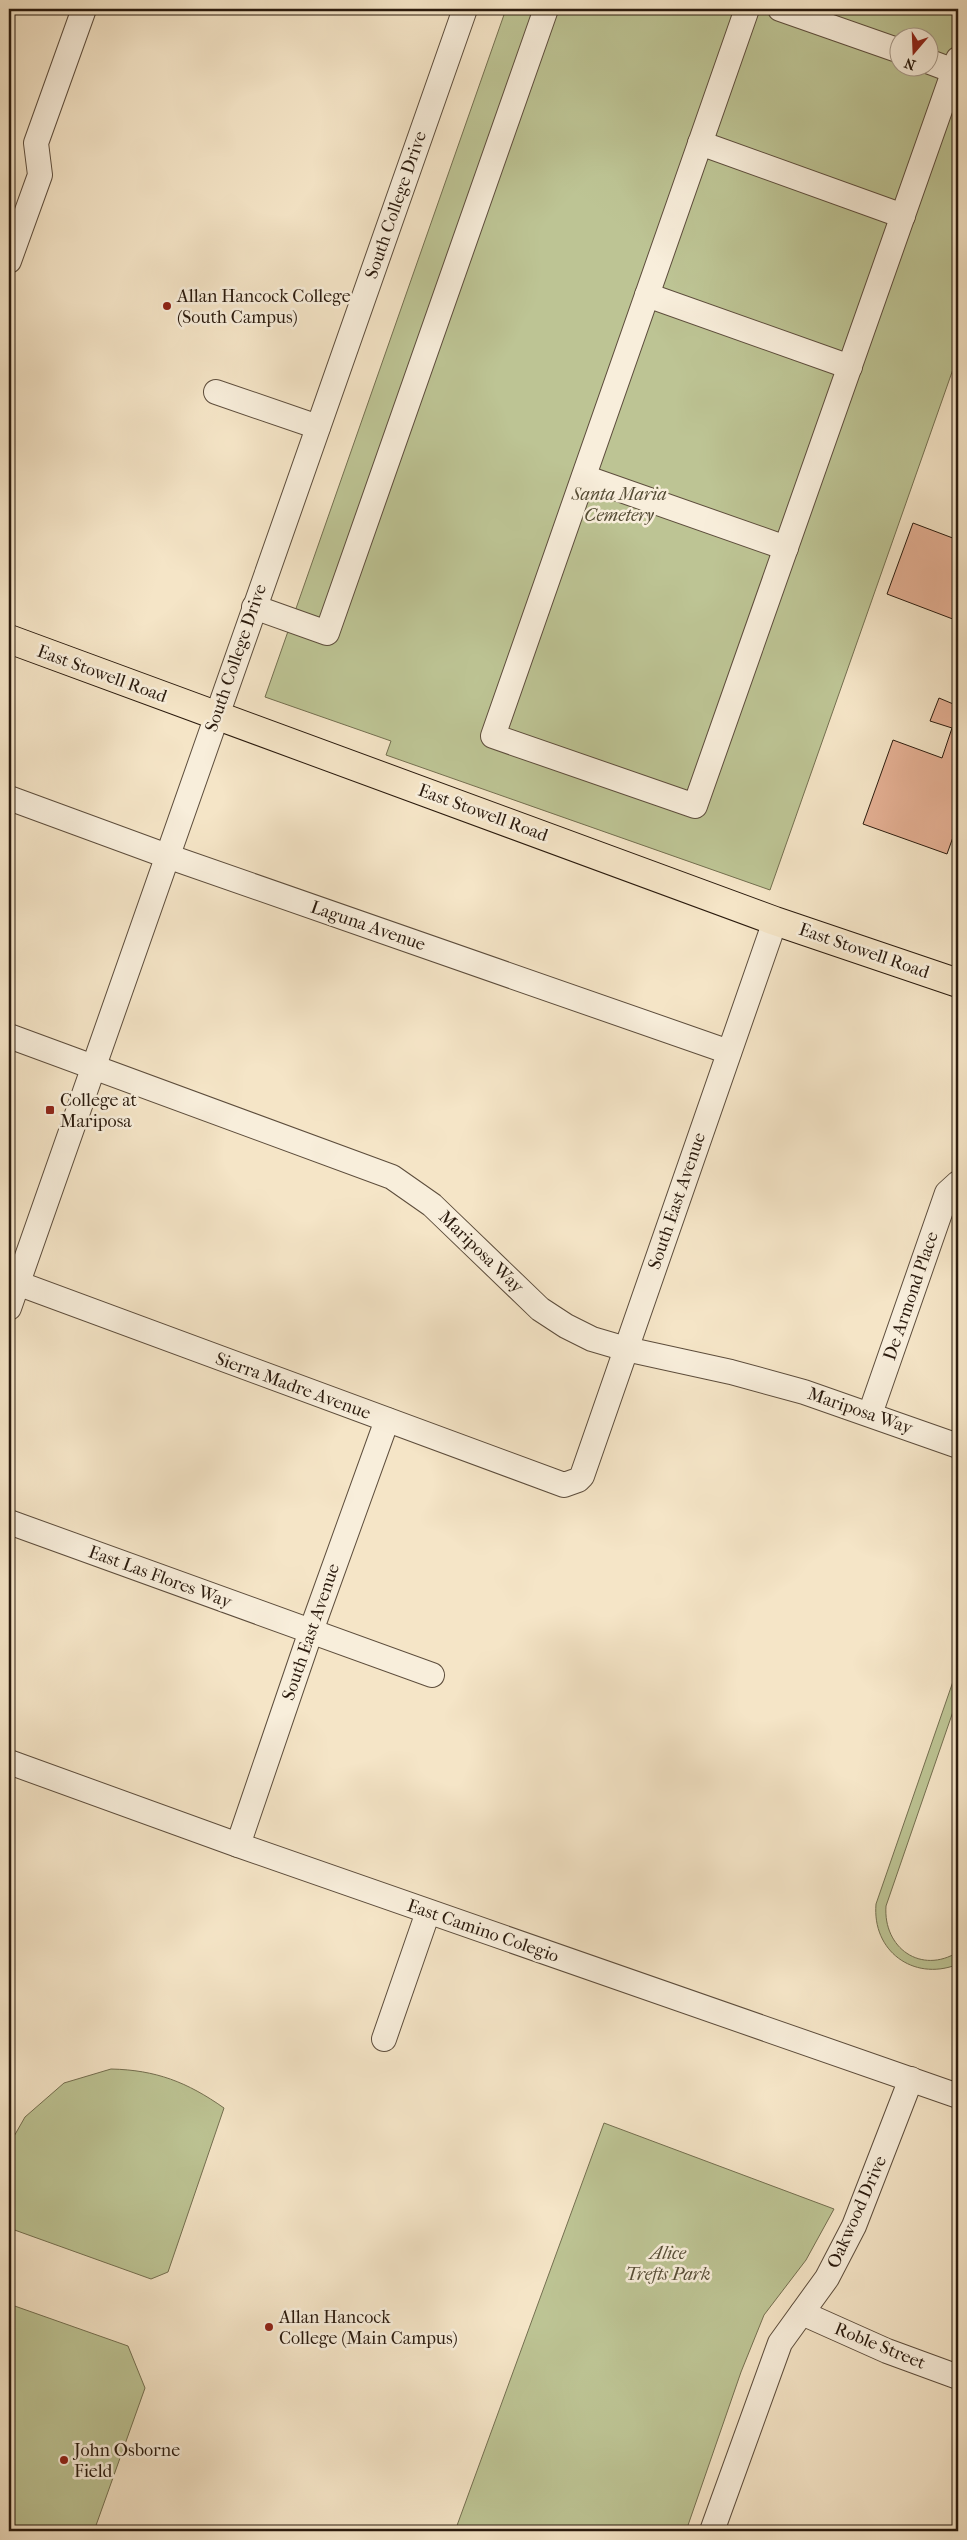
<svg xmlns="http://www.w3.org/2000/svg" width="967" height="2540" font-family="'IM FELL French Canon',serif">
<rect width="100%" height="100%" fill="#f5e5c7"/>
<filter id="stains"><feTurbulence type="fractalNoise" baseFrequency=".004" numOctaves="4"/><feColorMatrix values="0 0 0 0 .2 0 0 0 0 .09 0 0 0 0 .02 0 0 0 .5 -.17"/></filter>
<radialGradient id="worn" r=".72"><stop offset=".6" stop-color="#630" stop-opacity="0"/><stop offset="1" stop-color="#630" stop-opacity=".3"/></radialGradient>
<g fill="#bdc494" stroke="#746f50" fill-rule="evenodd">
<path d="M506 9H958V355L770 890 386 755 391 741 265 697ZM900 38H930V68H900Z"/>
<path d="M958 1667V1697L886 1906C883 1948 921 1975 958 1952V1964L956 1965C913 1981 872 1951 876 1904Z"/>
<path d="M111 2069C156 2070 187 2082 224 2108L168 2272 151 2279 9 2228V2145L25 2117 64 2083Z"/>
<path d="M604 2123 834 2209 806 2260 764 2315 741 2372 686 2531H455Z"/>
<path d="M9 2304 128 2346 145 2388 94 2531H9Z"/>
</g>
<g fill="#e5b094" stroke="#2a1a0d">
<path d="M913 523 958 540V621L887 594Z"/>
<path d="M939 698 958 706V823L947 854 863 824 893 740 942 758 952 728 930 721Z"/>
</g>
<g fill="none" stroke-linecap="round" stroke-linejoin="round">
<g stroke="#5d4d3c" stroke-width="26">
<g id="minor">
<path d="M747 9 493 736 695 806 958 59"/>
<path d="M780 9 900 51"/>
<path d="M930 62 954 71"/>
<path d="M700 143 903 216"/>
<path d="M9 261 40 175 36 143 84 9"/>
<path d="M647 295 850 367"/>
<path d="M216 392 318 427"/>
<path d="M584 477 786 548"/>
<path d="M254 607 327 633 546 9"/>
<path d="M9 798 167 856 729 1052"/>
<path d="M9 1036 392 1177 432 1205 540 1309 566 1326 592 1339 626 1349 731 1372 804 1392 958 1446"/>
<path d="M9 1280 564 1485 578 1480 582 1476 775 921"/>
<path d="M9 1308 465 9"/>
<path d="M870 1414 947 1193 958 1183"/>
<path d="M9 1522 432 1675"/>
<path d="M9 1762 238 1845 958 2096"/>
<path d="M238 1845 311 1631 387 1420"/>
<path d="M384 2039 428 1912"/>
<path d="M802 2313 887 2351 958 2377"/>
<path d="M712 2531 780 2343 827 2278 854 2226 911 2079"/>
</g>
</g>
<g stroke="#2a1a0d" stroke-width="30">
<path id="major" d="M9 639 775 921 958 983"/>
</g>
<use href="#minor" stroke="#f8eedb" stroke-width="24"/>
<use href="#major" stroke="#f5e5c7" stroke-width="28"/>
</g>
<g fill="#8f2418" stroke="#f8eedb" stroke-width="2">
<circle cx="167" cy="306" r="5"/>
<rect x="45" y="1105" width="10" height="10" rx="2.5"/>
<circle cx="269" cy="2327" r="5"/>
<circle cx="64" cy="2460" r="5"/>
</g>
<g text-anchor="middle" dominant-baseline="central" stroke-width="5" stroke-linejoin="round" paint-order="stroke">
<g font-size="18" fill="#2a1a0d" stroke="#f8eedb">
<text transform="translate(396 205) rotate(-71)">South College Drive</text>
<text transform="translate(236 658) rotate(-71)">South College Drive</text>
<text transform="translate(102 674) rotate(20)">East Stowell Road</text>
<text transform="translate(483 813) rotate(20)">East Stowell Road</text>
<text transform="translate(368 926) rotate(19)">Laguna Avenue</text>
<text transform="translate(864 951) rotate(19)">East Stowell Road</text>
<text transform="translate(677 1201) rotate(-71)">South East Avenue</text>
<text transform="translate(481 1252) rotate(44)">Mariposa Way</text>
<text transform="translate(911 1296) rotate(-71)">De Armond Place</text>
<text transform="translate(293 1386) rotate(20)">Sierra Madre Avenue</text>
<text transform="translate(860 1411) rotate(19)">Mariposa Way</text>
<text transform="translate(160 1577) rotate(20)">East Las Flores Way</text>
<text transform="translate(311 1632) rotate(-71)">South East Avenue</text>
<text transform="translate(483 1931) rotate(19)">East Camino Colegio</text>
<text transform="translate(857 2212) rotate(-66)">Oakwood Drive</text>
<text transform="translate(880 2346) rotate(22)">Roble Street</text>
</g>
<g font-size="18" fill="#2a1a0d" stroke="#f8eedb" text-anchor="start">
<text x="177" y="296">Allan Hancock College<tspan x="177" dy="21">(South Campus)</tspan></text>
<text x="60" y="1100">College at<tspan x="60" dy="21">Mariposa</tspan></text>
<text x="279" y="2317">Allan Hancock<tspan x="279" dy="21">College (Main Campus)</tspan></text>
<text x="74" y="2450">John Osborne<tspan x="74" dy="21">Field</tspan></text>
</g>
<g font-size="18" font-style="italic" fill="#564d36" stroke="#f8eedb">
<text x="619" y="494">Santa Maria<tspan x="619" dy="21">Cemetery</tspan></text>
<text x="668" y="2253">Alice<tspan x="668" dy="21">Trefts Park</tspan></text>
</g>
</g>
<rect width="967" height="2540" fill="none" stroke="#f5e5c7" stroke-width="30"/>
<rect x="10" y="10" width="947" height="2520" fill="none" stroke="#2a1a0d" stroke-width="2.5"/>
<rect x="15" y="15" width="937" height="2510" fill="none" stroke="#2a1a0d"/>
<g transform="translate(914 52) rotate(199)"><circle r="24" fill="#f8eedb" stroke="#a69989"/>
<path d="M0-4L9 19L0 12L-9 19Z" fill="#8f2418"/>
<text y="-8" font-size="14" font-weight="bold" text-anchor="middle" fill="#2a1a0d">N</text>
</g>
<rect width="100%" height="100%" filter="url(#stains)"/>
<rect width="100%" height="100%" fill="url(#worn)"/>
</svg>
